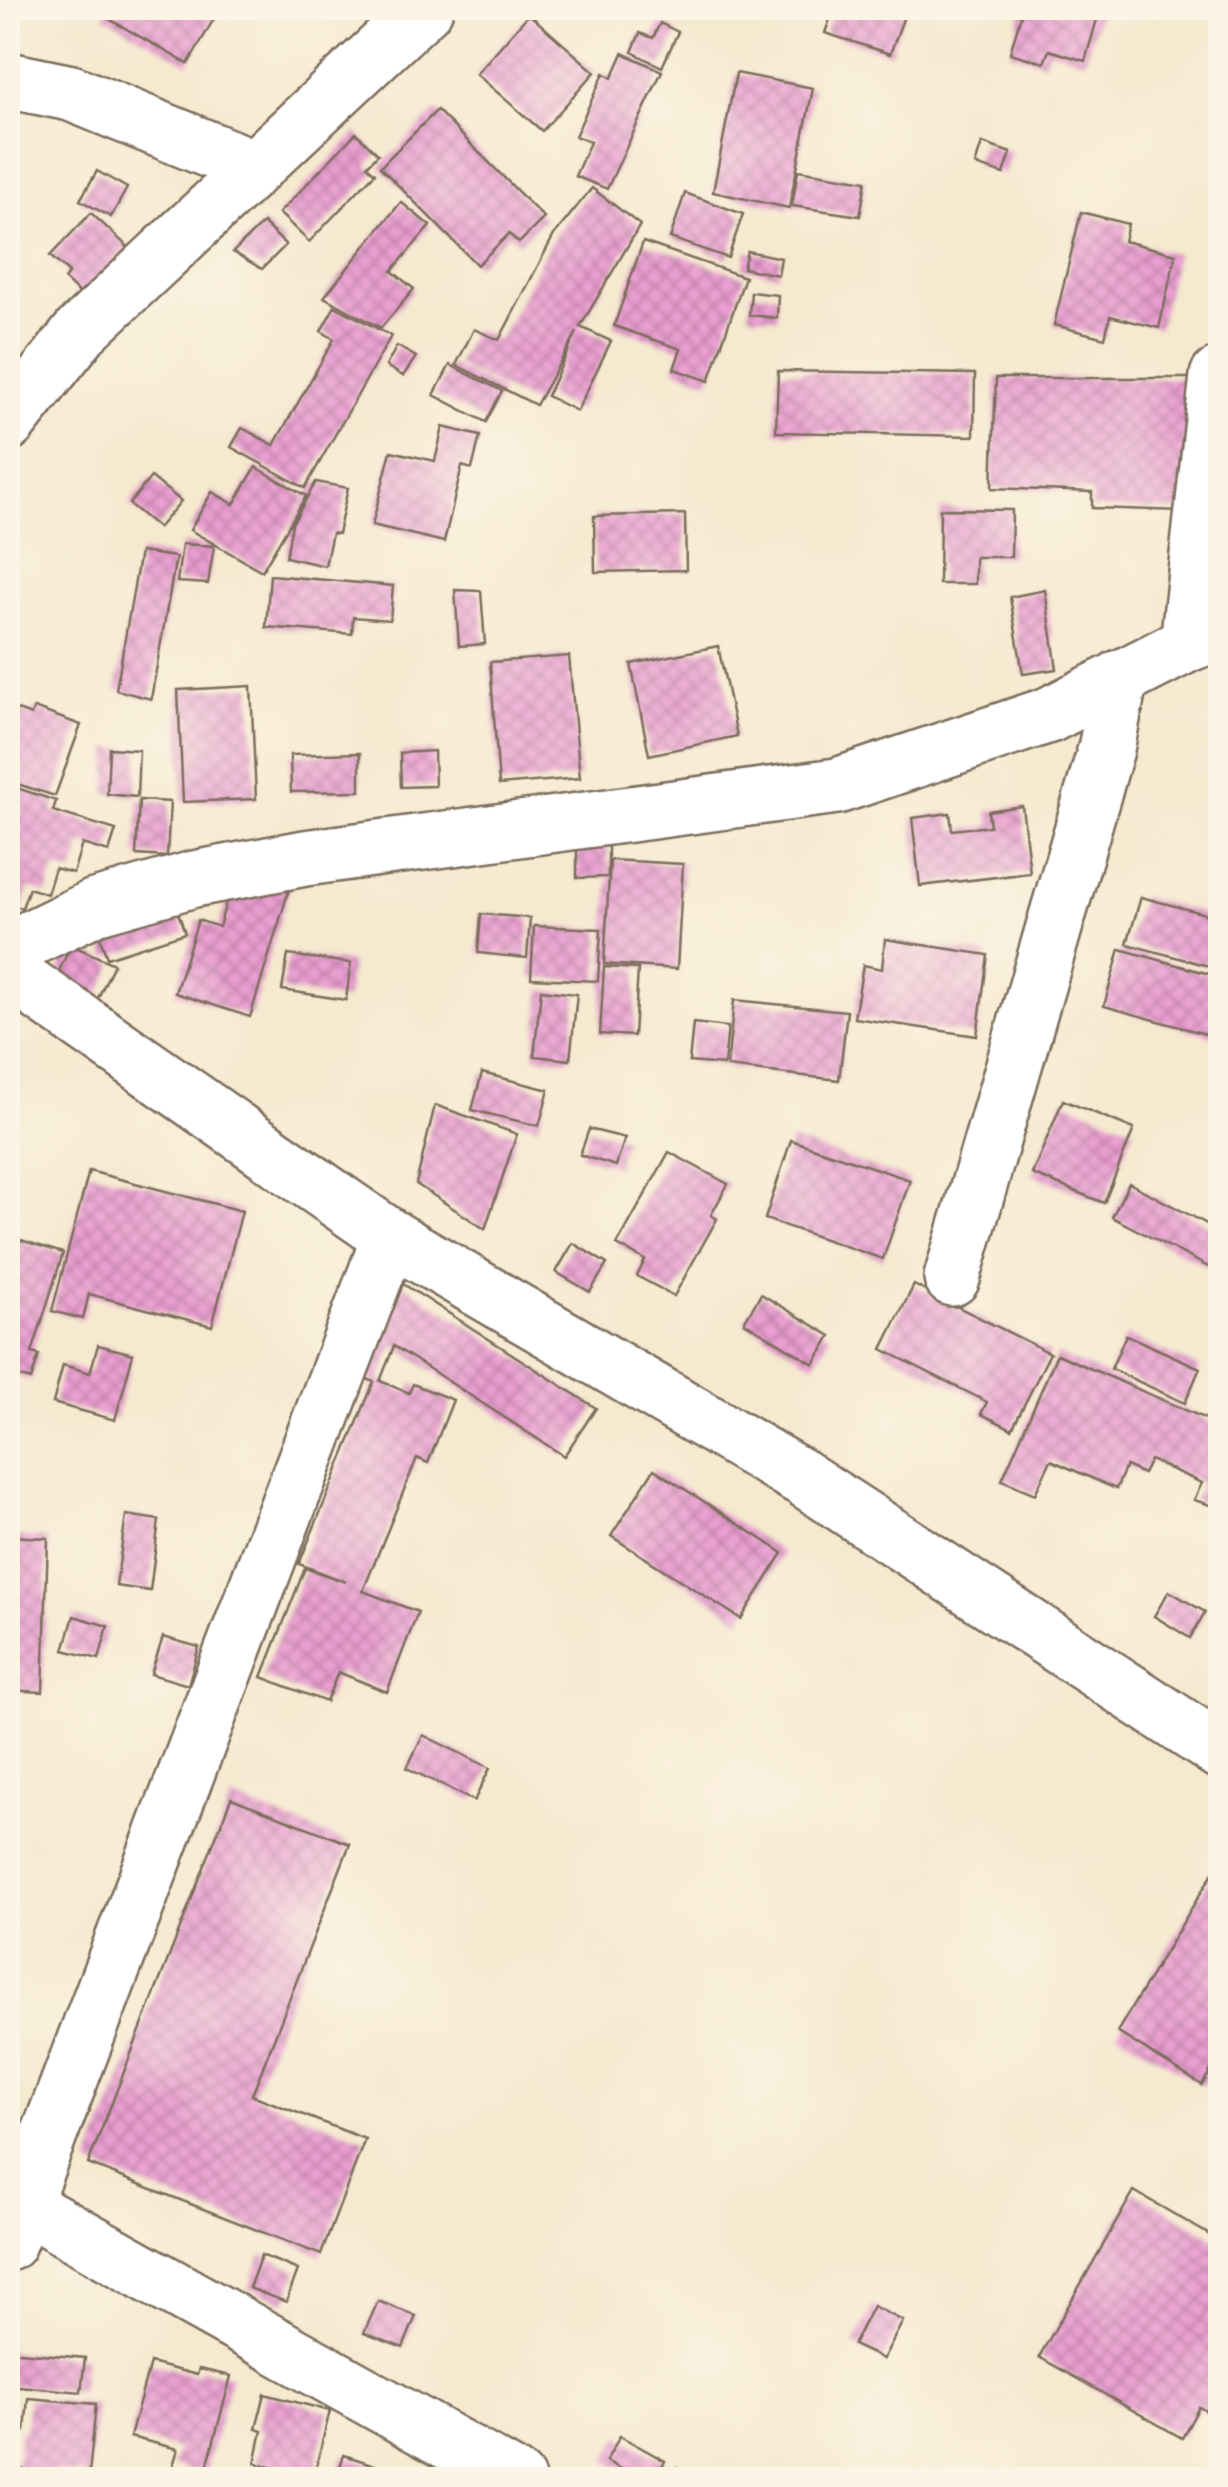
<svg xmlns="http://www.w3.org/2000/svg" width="1228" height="2487" font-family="'Gochi Hand',sans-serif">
<defs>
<pattern id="building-cross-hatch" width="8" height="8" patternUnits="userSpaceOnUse" patternTransform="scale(2.5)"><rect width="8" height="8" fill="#ea9fd1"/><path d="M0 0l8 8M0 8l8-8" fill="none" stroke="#bf82a9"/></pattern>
</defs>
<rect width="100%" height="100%" fill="#fcf5e5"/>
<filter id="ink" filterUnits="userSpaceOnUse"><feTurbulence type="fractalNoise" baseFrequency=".01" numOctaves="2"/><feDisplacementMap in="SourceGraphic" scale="20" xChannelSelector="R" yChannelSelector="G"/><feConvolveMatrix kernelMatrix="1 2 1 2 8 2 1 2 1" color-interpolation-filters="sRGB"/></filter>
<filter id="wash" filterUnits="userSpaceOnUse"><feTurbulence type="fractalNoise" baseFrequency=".0048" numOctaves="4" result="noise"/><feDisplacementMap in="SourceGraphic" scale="40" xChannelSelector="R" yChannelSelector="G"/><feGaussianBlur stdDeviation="2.25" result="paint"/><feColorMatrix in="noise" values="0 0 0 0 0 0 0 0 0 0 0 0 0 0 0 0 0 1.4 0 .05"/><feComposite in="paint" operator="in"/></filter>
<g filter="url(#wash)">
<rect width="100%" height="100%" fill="#f5e9cf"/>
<g id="blocks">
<g fill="url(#building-cross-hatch)">
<path d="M8 8H25L12 24 8 21Z"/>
<path d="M109 8H220L188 64 104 16Z"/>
<path d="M834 8H907L890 54 825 33Z"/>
<path d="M1023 8 1100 9 1085 61 1049 50 1044 63 1010 53Z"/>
<path d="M529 14 595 72 542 131 476 74Z"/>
<path d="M660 23 678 32 662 67 632 52 640 33 653 38Z"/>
<path d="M623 53 662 71 607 189 575 176 590 142 575 136 604 73 612 78Z"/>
<path d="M736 73 813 88 789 208 713 192Z"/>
<path d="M437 110 544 218 519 243 509 234 477 265 380 167Z"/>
<path d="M356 133 378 154 367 166 375 173 309 242 279 213Z"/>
<path d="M982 143 1011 153 1004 174 975 165Z"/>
<path d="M798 170 866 181 860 216 792 206Z"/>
<path d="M97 171 127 188 111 217 80 200Z"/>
<path d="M592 188 640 225 580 327 611 341 577 411 547 396 577 332 536 405 456 365 474 329 499 340 554 235Z"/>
<path d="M685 193 743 214 728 258 670 238Z"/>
<path d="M401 202 430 226 392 271 414 289 381 328 324 297Z"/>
<path d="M1081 212 1128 224 1124 241 1176 254 1159 328 1110 316 1105 338 1054 325Z"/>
<path d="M91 213 128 247 82 296 64 279 69 273 50 256Z"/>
<path d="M263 223 286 245 262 269 233 252Z"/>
<path d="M643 242 745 277 709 381 674 369 681 349 614 326Z"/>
<path d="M747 251 781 258 778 275 743 268Z"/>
<path d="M751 292 778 295 777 318 749 315Z"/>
<path d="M335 306 391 336 305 488 231 447 242 428 274 445 334 339 321 331Z"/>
<path d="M397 346 416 357 403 376 386 366Z"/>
<path d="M8 352 23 368 8 384Z"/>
<path d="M450 365 502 391 486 422 434 395Z"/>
<path d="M778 371 975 374 974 436 776 432Z"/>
<path d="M996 378H1192L1184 511 1092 508V492L992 488Z"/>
<path d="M443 427 480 436 472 469 462 466 444 542 372 525 391 451 435 461Z"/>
<path d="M256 467 306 496 262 571 190 530 212 492 234 504Z"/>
<path d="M151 477 181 501 158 528 129 504Z"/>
<path d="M316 482 348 488 338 534 332 533 325 566 286 557 292 524Z"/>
<path d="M940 509 1012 510 1011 557H975V584H939Z"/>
<path d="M685 514 686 570 595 572 594 516Z"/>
<path d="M182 544 214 546 208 584 177 582Z"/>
<path d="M140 552 176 557 151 699 116 690Z"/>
<path d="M270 575 393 586 390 620 353 617 352 634 266 627Z"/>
<path d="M455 590 481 591 485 644 459 646Z"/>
<path d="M1045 590 1057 669 1023 674 1010 597Z"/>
<path d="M718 646 737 736 649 755 631 664Z"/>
<path d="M569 656 580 778 499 785 490 662Z"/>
<path d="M251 686 256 799 183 802 178 690Z"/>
<path d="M12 708 31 715 34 708 81 725 55 796 8 781V720Z"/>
<path d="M109 748 139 750 137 797 107 794Z"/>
<path d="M434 751 435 786 401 787 400 753Z"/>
<path d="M360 753V791L291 792 290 755Z"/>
<path d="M8 785 56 801 53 811 116 830 109 852 82 844 73 873 55 868 47 894 29 888 22 908 8 904Z"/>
<path d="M139 800 170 802 167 857 136 855Z"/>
<path d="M1022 806 1030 873 920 886 912 818 950 813 952 830 990 826 988 811Z"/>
<path d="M608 844V877L577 878V845Z"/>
<path d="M610 860 683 864 677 969 604 964Z"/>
<path d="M291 883 250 1017 175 993 198 920 219 927 230 888Z"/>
<path d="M1141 897 1220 918V969L1127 944Z"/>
<path d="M174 900 185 933 107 958 96 926Z"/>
<path d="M481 914 530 918 527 958 478 953Z"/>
<path d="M534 926 601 929 598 981 531 978Z"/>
<path d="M885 939 988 955 977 1036 854 1018 863 965 882 969Z"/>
<path d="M71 945 114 964 96 1002 58 973Z"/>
<path d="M1120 949 1220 977V1038L1104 1006Z"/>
<path d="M288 955 351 963 346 1000 282 990Z"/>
<path d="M604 967 638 969 634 1036 600 1034Z"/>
<path d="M541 990 577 994 570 1060 534 1056Z"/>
<path d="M734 1000 847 1011 839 1080 727 1067Z"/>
<path d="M693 1023 728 1027 724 1065 689 1062Z"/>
<path d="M482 1073 549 1090 539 1126 472 1110Z"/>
<path d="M1063 1100 1134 1129 1104 1203 1032 1174Z"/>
<path d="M435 1105 517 1134 485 1229 416 1184Z"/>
<path d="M589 1129 625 1138 616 1166 580 1155Z"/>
<path d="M791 1140 910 1180 883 1259 765 1219Z"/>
<path d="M669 1152 728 1184 711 1215 717 1219 674 1296 637 1276 645 1260 617 1245Z"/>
<path d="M89 1171 242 1211 212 1326 89 1294 83 1319 52 1311Z"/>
<path d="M1129 1183 1220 1231V1273L1112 1217Z"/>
<path d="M8 1236 63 1253 32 1353 39 1355 31 1380 8 1373Z"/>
<path d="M573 1243 607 1264 590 1292 556 1272Z"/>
<path d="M394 1278 596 1408 564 1456 394 1346 380 1381 409 1393 413 1384 453 1400 428 1463 417 1458 363 1591 418 1612 387 1692 338 1672 326 1702 262 1677 305 1568 346 1582 299 1564 374 1382 356 1374Z"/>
<path d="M914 1285 1050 1353 1012 1429 981 1414 987 1402 882 1349Z"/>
<path d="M761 1294 831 1336 814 1364 744 1322Z"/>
<path d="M1126 1335 1200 1368 1185 1403 1111 1369Z"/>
<path d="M98 1345 133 1354 115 1420 53 1403 63 1365 90 1373Z"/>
<path d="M1057 1354 1220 1425V1439L1211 1460 1220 1444V1508L1194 1500 1202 1483 1150 1460 1143 1474 1126 1466 1116 1489 1051 1460 1035 1494 1002 1480Z"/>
<path d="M654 1469 783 1553 741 1619 611 1536Z"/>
<path d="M126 1515 159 1520 150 1591 116 1586Z"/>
<path d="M8 1536 48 1538 43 1692 8 1690Z"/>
<path d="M1169 1591 1205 1612 1190 1638 1154 1616Z"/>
<path d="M74 1616 108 1626 99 1659 64 1650Z"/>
<path d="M163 1637 199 1647 188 1685 151 1674Z"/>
<path d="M423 1735 490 1768 474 1801 407 1768Z"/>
<path d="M231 1798 350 1844 252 2095 365 2139 321 2255 88 2164Z"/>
<path d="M1220 1861V2055L1202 2085 1117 2032Z"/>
<path d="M1134 2191 1220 2241V2409L1216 2417 1199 2407 1182 2438 1039 2357Z"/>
<path d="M261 2255 298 2270 286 2302 249 2288Z"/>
<path d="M378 2301 416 2316 403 2348 364 2333Z"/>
<path d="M873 2306 903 2321 883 2359 853 2345Z"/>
<path d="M8 2351 85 2358 81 2392 8 2385Z"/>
<path d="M150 2363 197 2375 199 2369 231 2376 205 2475 173 2466 178 2449 130 2437Z"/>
<path d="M265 2394 330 2411 313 2478 255 2463 262 2431 256 2429Z"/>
<path d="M28 2398 96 2404 89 2475 16 2469 20 2431H25Z"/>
<path d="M620 2436 665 2461 654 2480H641L606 2461Z"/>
<path d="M344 2455 378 2466 373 2480H335Z"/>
<path d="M677 2467 699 2480H670Z"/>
</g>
</g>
</g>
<g filter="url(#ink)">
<use href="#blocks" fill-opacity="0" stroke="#7c6d5c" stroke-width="2.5"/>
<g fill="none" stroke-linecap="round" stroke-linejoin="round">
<g stroke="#7c6d5c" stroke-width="60">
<g id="minor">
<path d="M8 80 71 93 254 168"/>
<path d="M8 423 81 331 425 8"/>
<path d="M1188 644 1218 376"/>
<path d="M8 949 95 907 194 879 305 858 837 786 1049 715 1188 644 1220 632"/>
<path d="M8 971 390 1237 801 1477 1220 1751"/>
<path d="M952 1278 1106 749 1120 678"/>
<path d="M22 2204 517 2480"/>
<path d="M8 2243 390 1237"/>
</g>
</g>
<use href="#minor" stroke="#fff" stroke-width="55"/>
</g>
</g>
<rect width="1228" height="2487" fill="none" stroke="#fcf5e5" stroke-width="40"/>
</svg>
